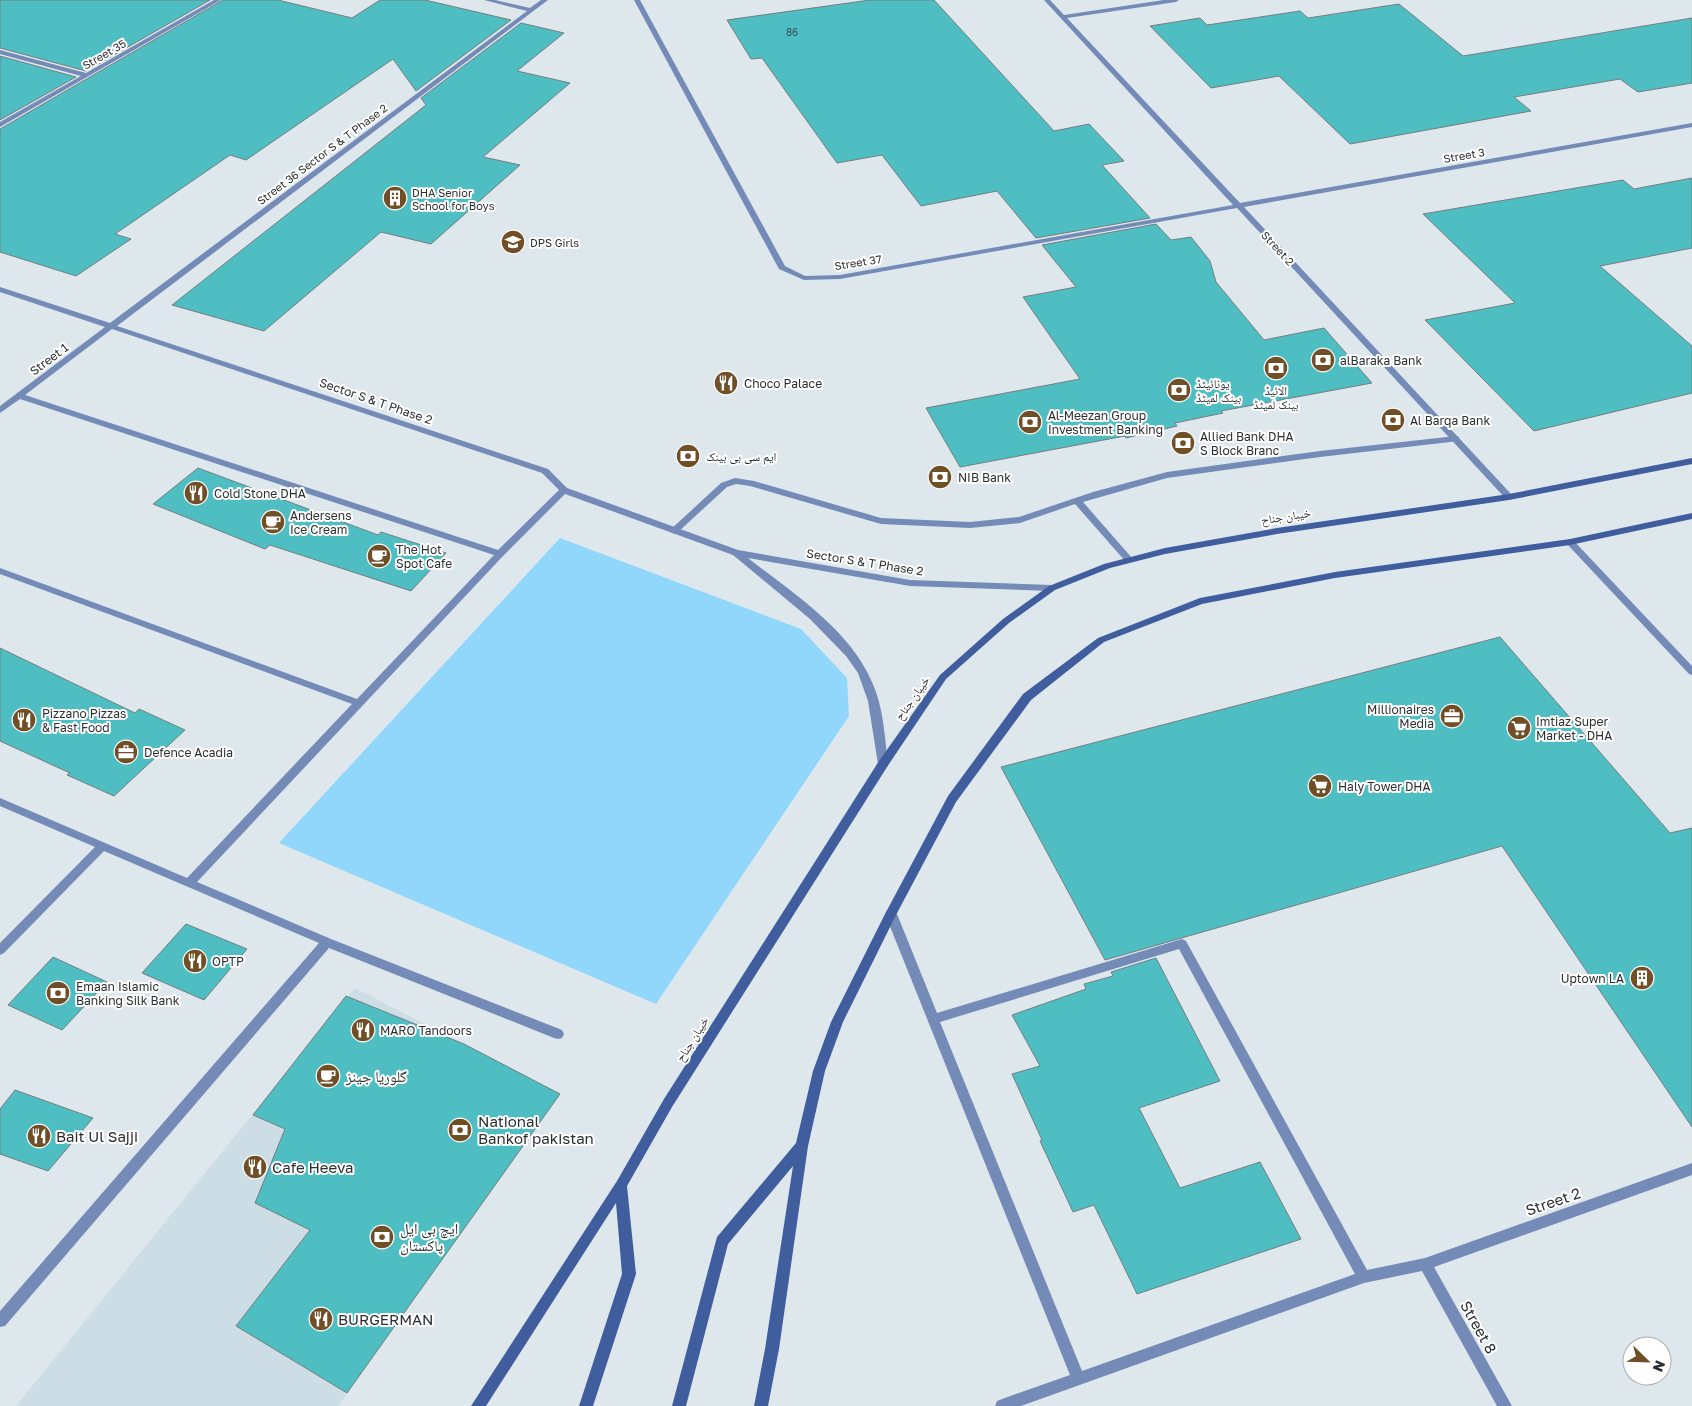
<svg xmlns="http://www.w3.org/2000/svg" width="1692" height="1406" font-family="'Golos Text','Noto Naskh Arabic',sans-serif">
<rect width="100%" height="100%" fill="#dee7ec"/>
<path fill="#cddde6" d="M355 988 560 1094 338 1406H16Z"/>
<path fill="#90d7fb" d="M560 538 801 629 847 678 849 716 656 1004 279 843Z"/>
<g fill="#4ebec2" stroke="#747e7e">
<path d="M0 0H210L86 71 0 48Z"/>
<path d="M223 0H278L352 18 380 0H425L511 20 416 91 393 59 246 160 230 155 115 234 131 239 76 276 0 252V129Z"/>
<path d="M870 0H934L1054 131 1089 124 1124 161 1102 165 1150 218 1036 238 997 191 921 206 882 155 837 163 762 58 751 59 727 20Z"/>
<path d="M1399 4 1463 56 1692 18V83L1638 92 1620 79 1514 97 1531 111 1350 144 1279 76 1211 88 1150 26 1200 18 1207 25 1300 11 1308 18Z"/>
<path d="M521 23 564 33 517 71 570 83 483 157 520 165 431 244 381 232 264 331 172 305 426 105 421 98Z"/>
<path d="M0 56 76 77 0 120Z"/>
<path d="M1692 178V248L1600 266 1692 346V393L1534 431 1425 320 1515 303 1423 214 1623 180 1634 189Z"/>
<path d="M1156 224 1171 240 1191 237 1210 261 1216 282 1264 340 1324 328 1372 383 1221 411 1223 413 1175 423 1177 426 1126 438 1125 436 960 467 926 408 1080 379 1023 297 1076 287 1042 245Z"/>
<path d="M198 468 378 535 381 532 446 553 411 591 270 545 265 549 153 504Z"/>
<path d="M1500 637 1670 833 1692 828V1127L1502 846 1105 960 1001 767Z"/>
<path d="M0 648 135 713 139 709 185 730 114 796 67 775 70 773 0 741Z"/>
<path d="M186 924 247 949 204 1000 142 973Z"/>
<path d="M53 957 107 982 62 1030 8 1005Z"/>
<path d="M1156 958 1220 1081 1139 1108 1180 1188 1260 1162 1301 1239 1137 1294 1094 1205 1073 1212 1040 1141 1042 1140 1012 1074 1040 1066 1012 1015 1086 989 1084 984 1113 976 1111 972Z"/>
<path d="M346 996 464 1044 560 1094 347 1393 236 1326 310 1230 255 1203 285 1129 253 1115Z"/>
<path d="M15 1090 93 1118 48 1171 0 1154V1109Z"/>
</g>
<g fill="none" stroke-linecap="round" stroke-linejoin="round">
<path fill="#758bb7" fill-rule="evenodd" d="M1456 436 1459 437V441L1320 457 1167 478 1083 502 1132 558 1134 560 1132 562H1126L1075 504 1020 523 970 528 881 524 750 486 736 484 727 487 677 533 674 534 669 531 721 483 735 478 754 481 881 518 970 522 1019 517 1093 492 1167 472 1320 451Z"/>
<g fill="#758bb7" fill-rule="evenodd">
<path d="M214 0H221L0 127V122L81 76 0 54V50L86 73Z"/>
<path d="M484 0H495L530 8 541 0H548L117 326 548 469 567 488 738 550 910 580 1052 585 1057 588 1052 591 910 586 748 558C795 595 856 633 876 692 884 715 885 740 888 764L887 767H879L878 764 868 701 858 673 846 656 810 619 733 555 565 494 503 556 197 882 331 939 562 1030 564 1034 562 1038 558 1039 554 1038 329 948 5 1326 0 1327V1311L319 943 104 851 4 953 0 955V943L95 847 0 806V798L187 878 352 704 0 574V568L357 699 494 555 20 399 0 413V406L105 327 0 292V287L110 323 527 11ZM112 329 542 473 559 490 498 550 25 395Z"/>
<path d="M634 0H640L785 266 805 276 840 275 1233 205 1044 0H1050L1064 15 1164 0H1179L1176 2 1067 18 1240 203 1692 123V127L1244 207 1512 495 1513 497 1509 500 1506 499 1237 208 840 279 804 280 779 269Z"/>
<path d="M1570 539 1573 540 1692 666V675L1689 674 1567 544 1565 542Z"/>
<path d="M891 910 895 911 897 914 937 1013 1182 939 1186 941 1367 1270 1425 1258 1692 1163V1175L1434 1267 1512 1406H1497L1422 1271 1364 1283 1021 1406H995L997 1401 1002 1399 1070 1375 885 914 887 911ZM1179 949 1355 1274 1082 1371 940 1022Z"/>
</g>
<g fill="#405d9e" fill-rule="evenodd">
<path d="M1692 458V464L1509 500 1277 534 1165 554 1110 568 1055 590 1009 623 946 679 887 767 672 1107 627 1186 636 1274 593 1406H579L622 1274 616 1203 486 1406H471L617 1181 664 1099 879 761 940 675 1003 619 1049 586 1104 564 1165 548 1277 528 1509 494Z"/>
<path d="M1692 513V519L1570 545 1335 578 1202 604 1104 642 1031 700 956 802 896 915 843 1022 825 1071 808 1146 779 1349 768 1406H754L765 1349 793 1166 728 1244 686 1406H672L717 1237 796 1143 813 1071 831 1022 885 914 948 796 1023 694 1098 638 1200 598 1335 572 1570 539Z"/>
</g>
</g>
<defs>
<g id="building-disc" transform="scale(1.25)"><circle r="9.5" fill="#704e26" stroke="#fff"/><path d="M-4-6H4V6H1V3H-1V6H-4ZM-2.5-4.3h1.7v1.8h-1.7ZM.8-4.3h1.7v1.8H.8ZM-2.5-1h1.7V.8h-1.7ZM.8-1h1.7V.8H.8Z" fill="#fff"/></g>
<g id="school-disc" transform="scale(1.25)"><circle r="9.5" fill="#704e26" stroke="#fff"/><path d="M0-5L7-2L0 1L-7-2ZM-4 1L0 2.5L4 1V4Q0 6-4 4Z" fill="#fff"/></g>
<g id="bank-disc" transform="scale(1.25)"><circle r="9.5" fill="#704e26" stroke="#fff"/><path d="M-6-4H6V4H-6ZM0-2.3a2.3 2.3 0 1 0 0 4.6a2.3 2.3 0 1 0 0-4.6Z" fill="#fff"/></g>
<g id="restaurant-disc" transform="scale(1.25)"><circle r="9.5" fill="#704e26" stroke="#fff"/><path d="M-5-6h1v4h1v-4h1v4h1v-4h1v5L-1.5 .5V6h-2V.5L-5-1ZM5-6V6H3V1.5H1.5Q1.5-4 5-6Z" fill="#fff"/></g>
<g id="cafe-disc" transform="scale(1.25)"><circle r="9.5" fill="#704e26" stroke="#fff"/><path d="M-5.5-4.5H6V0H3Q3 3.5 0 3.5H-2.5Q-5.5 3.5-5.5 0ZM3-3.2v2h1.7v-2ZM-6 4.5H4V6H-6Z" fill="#fff"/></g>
<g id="office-disc" transform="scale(1.25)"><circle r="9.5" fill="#704e26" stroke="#fff"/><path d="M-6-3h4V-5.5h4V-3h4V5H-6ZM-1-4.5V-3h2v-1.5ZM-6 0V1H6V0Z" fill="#fff"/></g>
<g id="supermarket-disc" transform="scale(1.25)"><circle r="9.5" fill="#704e26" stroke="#fff"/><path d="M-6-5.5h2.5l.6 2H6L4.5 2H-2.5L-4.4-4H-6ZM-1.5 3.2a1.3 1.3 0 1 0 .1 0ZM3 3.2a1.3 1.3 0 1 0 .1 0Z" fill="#fff"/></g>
</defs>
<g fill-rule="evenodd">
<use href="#building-disc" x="395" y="198"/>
<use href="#school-disc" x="513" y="242"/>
<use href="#bank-disc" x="1323" y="360"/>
<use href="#bank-disc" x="1276" y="368"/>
<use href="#restaurant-disc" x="726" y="383"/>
<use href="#bank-disc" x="1179" y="390"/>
<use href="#bank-disc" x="1393" y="420"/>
<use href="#bank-disc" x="1030" y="422"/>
<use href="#bank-disc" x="1183" y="443"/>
<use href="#bank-disc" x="688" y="456"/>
<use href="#bank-disc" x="940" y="477"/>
<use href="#restaurant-disc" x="196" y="493"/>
<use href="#cafe-disc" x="273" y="522"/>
<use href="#cafe-disc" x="379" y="556"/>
<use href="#office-disc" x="1452" y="716"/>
<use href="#restaurant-disc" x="24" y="720"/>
<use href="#supermarket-disc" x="1519" y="728"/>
<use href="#office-disc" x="126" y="752"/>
<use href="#supermarket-disc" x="1320" y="786"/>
<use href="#restaurant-disc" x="195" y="961"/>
<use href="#building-disc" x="1642" y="978"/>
<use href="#bank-disc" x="58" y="993"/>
<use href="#restaurant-disc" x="363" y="1030"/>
<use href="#cafe-disc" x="328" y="1076"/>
<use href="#bank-disc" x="460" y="1130"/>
<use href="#restaurant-disc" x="39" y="1136"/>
<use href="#restaurant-disc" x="255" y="1167"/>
<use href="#bank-disc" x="382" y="1237"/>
<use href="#restaurant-disc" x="321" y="1319"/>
</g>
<g text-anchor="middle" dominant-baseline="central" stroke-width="4" stroke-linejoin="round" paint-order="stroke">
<g font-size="10" fill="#345355">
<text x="792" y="32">86</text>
</g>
<g font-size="11" fill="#2c2f31" stroke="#fff">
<text transform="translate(104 54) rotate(-30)">Street 35</text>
<text transform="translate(322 154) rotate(-37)">Street 36 Sector S &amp; T Phase 2</text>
<text transform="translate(1464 155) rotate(-10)">Street 3</text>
<text transform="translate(1278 248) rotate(47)">Street 2</text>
<text transform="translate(858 262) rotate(-9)">Street 37</text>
</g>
<g font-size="11" fill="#2c2f31" stroke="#fff" text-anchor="start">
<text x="412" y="192">DHA Senior<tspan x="412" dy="13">School for Boys</tspan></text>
<text x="530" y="242">DPS Girls</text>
</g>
<g font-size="12" fill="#2c2f31" stroke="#fff">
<text transform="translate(49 359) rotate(-37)">Street 1</text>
<text transform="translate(376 401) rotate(19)">Sector S &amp; T Phase 2</text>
<text transform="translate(1286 516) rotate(-9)">خیبان جناح</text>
<text transform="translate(865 562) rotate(9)">Sector S &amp; T Phase 2</text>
<text transform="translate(912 698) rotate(-55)">خیبان جناح</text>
<text transform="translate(692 1039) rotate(-58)">خیبان جناح</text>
</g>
<g font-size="12" fill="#2c2f31" stroke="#fff" text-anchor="start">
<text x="1340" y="360">alBaraka Bank</text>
<text x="744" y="383">Choco Palace</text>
<text x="1196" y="383">یونائیٹڈ<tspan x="1196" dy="14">بینک لمیٹڈ</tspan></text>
<text x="1276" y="390" text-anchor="middle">الائیڈ<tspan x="1276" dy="14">بینک لمیٹڈ</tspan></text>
<text x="1048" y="415">Al-Meezan Group<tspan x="1048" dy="14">Investment Banking</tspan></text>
<text x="1410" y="420">Al Barqa Bank</text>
<text x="1200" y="436">Allied Bank DHA<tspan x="1200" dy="14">S Block Branc</tspan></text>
<text x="706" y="456">ایم سی بی بینک</text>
<text x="958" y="477">NIB Bank</text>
<text x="214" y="493">Cold Stone DHA</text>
<text x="290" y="515">Andersens<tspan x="290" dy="14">Ice Cream</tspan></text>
<text x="396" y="549">The Hot<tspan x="396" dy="14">Spot Cafe</tspan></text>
<text x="1434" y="709" text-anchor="end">Millionaires<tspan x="1434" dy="14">Media</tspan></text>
<text x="42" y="713">Pizzano Pizzas<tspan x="42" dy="14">&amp; Fast Food</tspan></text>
<text x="1536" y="721">Imtiaz Super<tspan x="1536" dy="14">Market - DHA</tspan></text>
<text x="144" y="752">Defence Acadia</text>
<text x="1338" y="786">Haly Tower DHA</text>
<text x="212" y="961">OPTP</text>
<text x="1624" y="978" text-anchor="end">Uptown LA</text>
<text x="76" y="986">Emaan Islamic<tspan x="76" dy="14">Banking Silk Bank</tspan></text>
<text x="380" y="1030">MARO Tandoors</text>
</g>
<g font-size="15" fill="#2c2f31" stroke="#fff" text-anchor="start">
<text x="346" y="1076">گلوریا جینز</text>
<text x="478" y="1121">National<tspan x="478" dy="17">Bankof pakistan</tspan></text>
<text x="56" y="1136">Bait Ul Sajji</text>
<text x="272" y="1167">Cafe Heeva</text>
<text x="400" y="1228">ایچ بی ایل<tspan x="400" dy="17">پاکستان</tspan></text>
<text x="338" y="1319">BURGERMAN</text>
</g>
<g font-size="15" fill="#2c2f31" stroke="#fff">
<text transform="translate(1553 1201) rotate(-19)">Street 2</text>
<text transform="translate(1479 1327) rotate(61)">Street 8</text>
</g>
</g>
<g transform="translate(1647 1361) rotate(113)"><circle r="24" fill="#ffffff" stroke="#abacad"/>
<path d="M0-4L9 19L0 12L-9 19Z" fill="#704e26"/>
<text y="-8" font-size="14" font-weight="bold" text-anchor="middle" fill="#2c2f31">N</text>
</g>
</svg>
